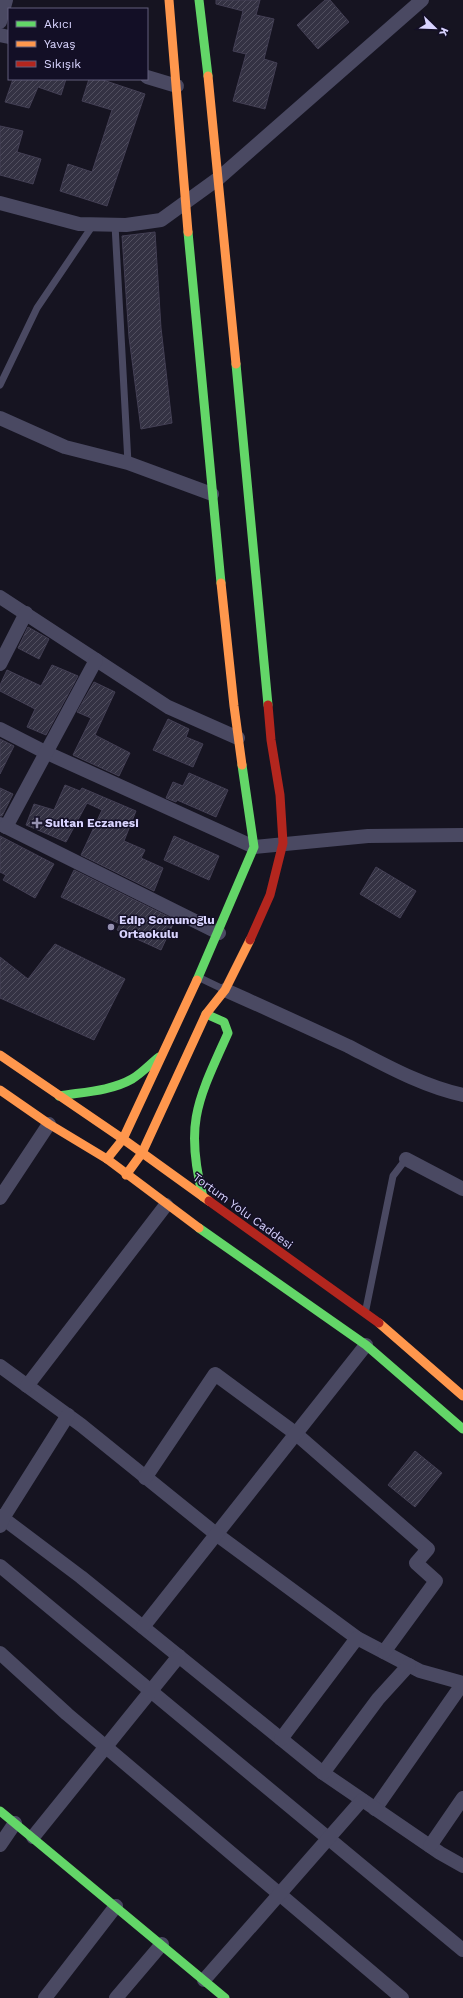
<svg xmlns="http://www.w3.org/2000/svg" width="463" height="1998" font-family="'Work Sans',sans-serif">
<defs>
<pattern id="building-hatch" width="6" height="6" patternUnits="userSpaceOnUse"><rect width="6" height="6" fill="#343243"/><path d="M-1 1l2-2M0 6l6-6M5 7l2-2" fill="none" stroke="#514f5f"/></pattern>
</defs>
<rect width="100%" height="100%" fill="#161421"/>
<g fill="url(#building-hatch)" stroke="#433f54">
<path d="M216 0H260L256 15 274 19 264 59 277 63 265 109 233 101 246 54 233 51 243 11 216 4Z"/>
<path d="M325 0H330L349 22 318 49 297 25Z"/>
<path d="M13 79H66L61 95 38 87 29 108 5 102Z"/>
<path d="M89 79H100L145 94 107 206 60 191 68 164 92 172 112 110 82 101Z"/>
<path d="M0 126 23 131 17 152 41 159 33 184 0 175Z"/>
<path d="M155 232 161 328 172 423 141 429 129 337 122 236Z"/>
<path d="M28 627 49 639 39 659 18 648Z"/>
<path d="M52 665 78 676 46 735 27 727 35 709 0 691V685L7 670 41 686Z"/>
<path d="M94 682 115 692 95 735 130 753 119 776 73 755 91 718 77 712Z"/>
<path d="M168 719 189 729 186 737 203 744 193 767 153 750Z"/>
<path d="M0 739 14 746 0 774Z"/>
<path d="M189 773 228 790 216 817 177 800 176 802 166 798 173 782 183 786Z"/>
<path d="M65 785 80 791 82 788 136 811 124 841 145 850 141 858 163 868 154 891 81 855 102 810 87 803 66 842 26 825 34 804 54 810Z"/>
<path d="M0 788 13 794 2 816H0Z"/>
<path d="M0 836 54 864 35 898 3 880 6 875 0 872Z"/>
<path d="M174 836 219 856 209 880 164 860Z"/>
<path d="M376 867 416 891 400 918 360 894Z"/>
<path d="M74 870 175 920 161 950 117 930 120 924 61 897Z"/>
<path d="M55 944 125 979 94 1040 0 998V957L28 979Z"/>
<path d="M415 1451 442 1473 415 1507 388 1485Z"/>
</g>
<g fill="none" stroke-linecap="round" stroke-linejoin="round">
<g stroke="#4a4962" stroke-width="7">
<path d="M115 225 128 463"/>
<path d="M0 385 37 308 93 225"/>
<path d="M200 978 223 989"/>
<path d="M366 1309 393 1176 406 1159"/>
</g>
<g stroke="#4a4962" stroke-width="14">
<path d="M0 22 6 0"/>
<path d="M0 35 9 37"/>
<path d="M147 77 177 86"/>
<path d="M0 203 79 224 126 225 161 220 219 178 422 0"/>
<path d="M0 418 65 447 128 463 212 494"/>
<path d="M0 597 168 707 238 738"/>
<path d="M0 664 26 613"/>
<path d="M0 729 45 752 254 847 368 836 463 835"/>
<path d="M0 824 219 933"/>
<path d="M6 827 96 660"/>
<path d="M225 990C266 1008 307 1027 348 1046 385 1065 422 1086 463 1095"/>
<path d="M406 1159 463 1189"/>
<path d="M0 1198 49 1124"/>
<path d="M0 1366 81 1425 216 1534 357 1638 420 1671 463 1683 375 1809"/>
<path d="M27 1386 166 1205"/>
<path d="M145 1478 215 1374 295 1433 428 1549 416 1563 436 1581 384 1652"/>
<path d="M0 1516 81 1577 323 1773 440 1853 463 1866"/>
<path d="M0 1526 3 1518 68 1415"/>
<path d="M0 1566 463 1950"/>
<path d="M143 1627 366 1345"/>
<path d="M0 1653 67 1714 402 1998"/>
<path d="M281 1739 357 1638"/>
<path d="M323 1773 378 1699 409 1665"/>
<path d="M33 1837 179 1656"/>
<path d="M0 1845 15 1823"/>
<path d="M430 1846 463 1798"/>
<path d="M204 1980 362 1800"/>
<path d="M45 1998 116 1906"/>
<path d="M116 1998 162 1944"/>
</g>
<g stroke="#63d668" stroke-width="9">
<path d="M199 0 208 76"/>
<path d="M188 232 221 583"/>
<path d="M236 364 268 705"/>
<path d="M197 980 254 847 242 765"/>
<path d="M59 1096C83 1092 111 1091 132 1079 142 1073 150 1064 159 1057"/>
<path d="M203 1197C184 1123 198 1100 228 1033L224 1022 206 1014"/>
<path d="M199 1228 366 1345 463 1429"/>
<path d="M0 1811 225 1998"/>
</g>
<g stroke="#ff974d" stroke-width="9">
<path d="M169 0 188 232"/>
<path d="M208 76 236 364"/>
<path d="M221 583 234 706 242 765"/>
<path d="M0 1055 123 1139 209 1201"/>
<path d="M0 1090 49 1124 107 1159 199 1228"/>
<path d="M107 1159 123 1139 197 980"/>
<path d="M126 1175 142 1153 206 1014 225 990 250 940"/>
<path d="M379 1323 463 1396"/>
</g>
<g stroke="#b3261e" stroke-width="9">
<path d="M250 940 270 895 283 843 280 795 271 740 268 705"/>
<path d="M209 1201 379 1323"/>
</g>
</g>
<g fill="#9591b1" stroke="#130f26" stroke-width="1.5">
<path d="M35 817h4v4h4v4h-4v4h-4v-4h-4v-4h4z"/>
<circle cx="111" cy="927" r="4"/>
</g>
<g text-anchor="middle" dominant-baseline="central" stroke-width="3" stroke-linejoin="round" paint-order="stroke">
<g font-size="12" font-weight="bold" fill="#d9d4ff" stroke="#130f26" text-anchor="start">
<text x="45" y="823">Sultan Eczanesi</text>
<text x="119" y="920">Edip Somunoğlu<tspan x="119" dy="14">Ortaokulu</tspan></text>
</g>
<g font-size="12" fill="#d9d4ff" stroke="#130f26">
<text transform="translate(243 1211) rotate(36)">Tortum Yolu Caddesi</text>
</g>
</g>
<rect x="8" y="8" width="140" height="72" fill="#130f26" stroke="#625e7d"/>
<rect x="16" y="21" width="20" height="6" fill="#63d668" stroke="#625e7d"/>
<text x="44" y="28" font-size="12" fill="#d9d4ff">Akıcı</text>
<rect x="16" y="41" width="20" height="6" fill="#ff974d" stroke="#625e7d"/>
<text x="44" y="48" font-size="12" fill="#d9d4ff">Yavaş</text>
<rect x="16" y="61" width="20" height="6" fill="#b3261e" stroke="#625e7d"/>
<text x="44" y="68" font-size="12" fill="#d9d4ff">Sıkışık</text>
<g transform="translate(435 28) rotate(113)" stroke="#130f26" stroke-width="3" paint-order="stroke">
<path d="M0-3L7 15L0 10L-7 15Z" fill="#d9d4ff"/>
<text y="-6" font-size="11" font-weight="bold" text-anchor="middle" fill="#d9d4ff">K</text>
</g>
</svg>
